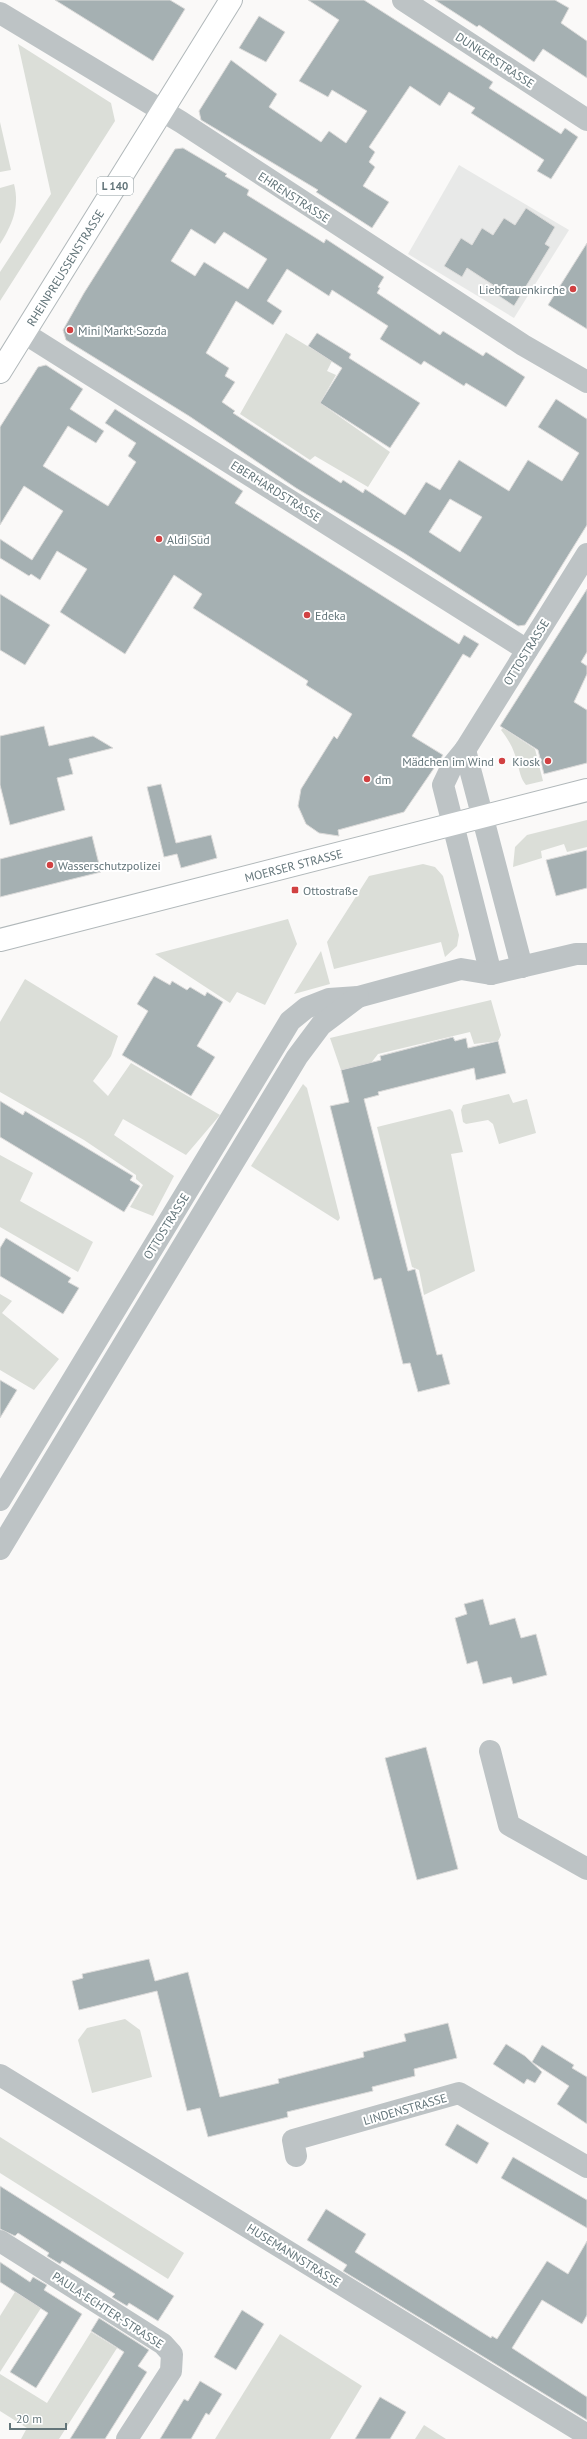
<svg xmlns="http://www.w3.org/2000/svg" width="587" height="2439" font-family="'PT Sans',sans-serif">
<rect width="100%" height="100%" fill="#faf9f8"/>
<path fill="#e8e9e8" d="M459 165 569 230 514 318 408 254Z"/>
<g fill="#dbded8">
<path d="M18 44 111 103 115 121 0 301V272L51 194Z"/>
<path d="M0 122 11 170 0 172Z"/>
<path d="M14 184C20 207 12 225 0 244V188Z"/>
<path d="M286 333 332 361 327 371 336 375 320 403 390 452 368 487 315 456 310 460 240 414Z"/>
<path d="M503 728 535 749 543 781 526 785C519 777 519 765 515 755 512 745 507 738 501 730Z"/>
<path d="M587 820V847L567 852 564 844 541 851 542 858 513 867 515 847 527 835Z"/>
<path d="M423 864 435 867 443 876 459 935 457 946 445 957 441 942 334 969 327 942 369 876Z"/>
<path d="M288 919 297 944 265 1005 237 992 230 1003 155 954Z"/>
<path d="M321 951 330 984 294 994Z"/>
<path d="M25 979 118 1036 111 1056 93 1081 108 1096 131 1063 220 1115 186 1155 123 1119 114 1135 174 1176 153 1216 130 1207 143 1185 136 1179V1175L84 1140 0 1092V1022Z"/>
<path d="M491 1000 501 1035 498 1041 474 1044 470 1032 378 1054 371 1063 341 1070 330 1038Z"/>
<path d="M303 1084 307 1088 340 1218 338 1221 251 1166Z"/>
<path d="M509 1094 513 1103 527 1099 536 1133 499 1144 493 1124 488 1120 466 1124 463 1122 461 1110 463 1105Z"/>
<path d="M450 1109 453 1112 463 1152 451 1154 475 1271 424 1295 419 1270 412 1267 377 1127Z"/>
<path d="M0 1155 33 1173 20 1201 93 1242 78 1272 0 1227Z"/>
<path d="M0 1294 12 1301 2 1313 59 1359 34 1390 0 1370Z"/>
<path d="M125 2019 140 2030 152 2077 92 2093 78 2040 87 2028Z"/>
<path d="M0 2137 184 2253 168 2279 0 2173Z"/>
<path d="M15 2292 41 2308 0 2372V2316Z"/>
<path d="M91 2332 117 2348 59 2439H21L27 2428 0 2411V2374L47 2403Z"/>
<path d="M280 2334 362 2386 330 2439H215Z"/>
<path d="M424 2425 446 2439H415Z"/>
</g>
<g fill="#a5b0b2" stroke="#dcdbda" fill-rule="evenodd">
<path d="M55 0H170L185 9 153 61Z"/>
<path d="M308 0H364L493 82 489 88 561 134 565 128 578 137 551 179 537 171 544 160 471 113 475 108 449 92 440 106 410 86 369 147 375 152 369 162 375 167 363 186 389 202 372 228 316 192 318 190 201 120 199 111 231 60 277 94 269 107 321 142 329 131 346 143 367 111 332 90 328 97 299 81 339 20Z"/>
<path d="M435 0H555L569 8 561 23 587 41V78L543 49 534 62 479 25 477 27Z"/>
<path d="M259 16 285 32 266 62 239 48Z"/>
<path d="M183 148 227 174 225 176 249 190 247 195 324 243 326 239 384 277 378 287 380 288 377 293 440 335 443 331 483 356 486 352 525 377 506 407 466 383 464 386 424 361 421 365 380 339 388 326 332 290 329 296 287 269 267 301 282 311 273 325 236 301 206 353 229 368 225 376 235 382 222 402 235 411 233 413 341 483 343 480 363 493 365 489 405 515 426 482 440 490 459 460 509 491 528 460 562 481 579 453 538 427 556 399 587 419V525L525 625 518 626 404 553 296 488 189 416 66 340 63 330 84 293 175 149ZM191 229 215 244 224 232 267 259 248 289 204 262 195 276 171 261ZM450 499 482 517 460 552 429 532Z"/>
<path d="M526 208 555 227 545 244 550 247 514 306 490 290 493 285 467 268 462 277 444 266 461 238 472 245 482 228 493 235 504 218 515 225Z"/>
<path d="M587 243V329L548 305Z"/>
<path d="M317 333 351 354 349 358 420 403 390 448 320 403 342 368 308 346Z"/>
<path d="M46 365 83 389 70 409 104 431 96 443 68 426 43 466 108 506 136 462 128 456 136 443 105 423 115 409 243 491 235 503 459 644 464 635 479 644 470 658 463 654 412 736 443 755 404 812 338 830 339 836 319 833 306 824 298 806 301 789 334 736 337 739 352 714 306 685 308 681 193 608 202 594 174 575 125 654 60 612 87 569 57 551 40 580 31 574 29 576 0 558V539L32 560 63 511 24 486 0 525V427L38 367Z"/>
<path d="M587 589V652L581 662 587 666V674L574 702 587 710V763L544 774 538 750 500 726Z"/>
<path d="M0 594 50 625 25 665 0 650Z"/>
<path d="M44 726 49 746 93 736 113 748 69 759 73 774 57 778 65 810 10 825 0 785V736Z"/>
<path d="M161 784 176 843 211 835 217 858 181 868 177 854 164 857 147 787Z"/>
<path d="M92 836 101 872 0 897V859Z"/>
<path d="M587 850V888L556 896 546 860Z"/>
<path d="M154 976 170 985 172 981 187 990 190 987 205 996 207 992 223 1002 197 1046 215 1057 191 1096 122 1055 148 1011 137 1004Z"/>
<path d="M453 1037 455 1041 466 1038 468 1048 498 1041 506 1073 476 1080 474 1068 378 1092 379 1095 364 1099 408 1271 415 1269 437 1355 442 1354 450 1384 418 1392 410 1363 403 1364 381 1278 374 1280 330 1106 349 1102 341 1070 381 1060 380 1056Z"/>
<path d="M0 1101 23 1115 25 1111 133 1176 130 1180 140 1186 124 1212 0 1137Z"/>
<path d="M6 1238 71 1278 68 1282 79 1288 63 1314 0 1276V1248Z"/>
<path d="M0 1380 17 1390 0 1418Z"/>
<path d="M483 1599 490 1625 515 1618 521 1638 536 1634 547 1675 513 1684 511 1677 483 1684 477 1661 467 1664 455 1618 467 1614 464 1604Z"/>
<path d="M426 1747 458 1869 417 1880 385 1758Z"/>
<path d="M149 1959 155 1981 188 1972 220 2097 279 2083 278 2079 364 2057 363 2052 406 2041 404 2034 448 2023 457 2058 414 2069 415 2076 372 2087 373 2091 287 2112 288 2117 208 2137 200 2108 187 2111 157 1991 79 2010 72 1981 83 1978 82 1974Z"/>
<path d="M506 2044 525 2056 542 2072 535 2083 527 2079 524 2084 493 2064Z"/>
<path d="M542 2045 574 2065 572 2068 587 2077V2124L557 2104 569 2086 532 2062Z"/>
<path d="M457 2124 489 2143 477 2164 445 2145Z"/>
<path d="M513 2157 587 2200V2228L501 2178Z"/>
<path d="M0 2186 174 2296 158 2321 129 2303 127 2306 112 2297 115 2294 62 2261 60 2264 47 2256 49 2253 18 2233 15 2236 0 2229Z"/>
<path d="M326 2209 366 2234 355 2252 491 2338 492 2336 497 2339 547 2261 568 2274 587 2241V2315L582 2324 542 2300 512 2348 587 2397V2420L343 2271 347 2265 307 2240Z"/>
<path d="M0 2262 30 2282 33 2277 47 2285 44 2290 82 2314 36 2388 10 2372 48 2313 0 2282Z"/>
<path d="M242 2310 264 2324 236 2370 214 2357Z"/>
<path d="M99 2318 149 2350 138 2366 147 2372 105 2439H70L124 2352 91 2331Z"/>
<path d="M200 2381 222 2394 209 2415 206 2413 191 2439H160L184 2399 188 2401Z"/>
<path d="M380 2397 406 2412 390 2439H355Z"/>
</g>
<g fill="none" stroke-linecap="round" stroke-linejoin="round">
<g stroke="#b1b8ba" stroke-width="24">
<g id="major">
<path id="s1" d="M0 372 231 0"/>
<path id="s2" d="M0 940 587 790"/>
</g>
</g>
<g stroke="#bdc3c5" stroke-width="22">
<path d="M403 0 587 120"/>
<path d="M0 13 181 122 523 345 587 382"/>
<path d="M24 333 527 650"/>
<path d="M465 750 522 967"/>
<path d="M491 974 443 785 452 766 465 750 587 554"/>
<path d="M0 1500 290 1021 306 1008 329 999 358 997 461 969 491 974 576 954H587"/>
<path d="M0 1549 297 1057 321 1025 358 997"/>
<path d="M490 1751 509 1825 587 1869"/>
<path d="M0 2075 587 2435"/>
<path d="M296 2156 293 2140 459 2093 587 2167"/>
<path d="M0 2241 163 2344 172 2354 171 2371 127 2439"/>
</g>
<use href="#major" stroke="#fff" stroke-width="22"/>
</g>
<g fill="#d14142" stroke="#fff" stroke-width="1.5">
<circle cx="573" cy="289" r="4"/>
<circle cx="70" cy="330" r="4"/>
<circle cx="159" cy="539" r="4"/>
<circle cx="307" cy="615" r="4"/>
<circle cx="502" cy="761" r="4"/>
<circle cx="548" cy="761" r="4"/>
<circle cx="367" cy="779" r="4"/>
<circle cx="50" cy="865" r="4"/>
<rect x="291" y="886" width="8" height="8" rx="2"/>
</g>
<g text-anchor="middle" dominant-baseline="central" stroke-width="4" stroke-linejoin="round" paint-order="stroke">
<rect fill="#fff" stroke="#929ea2" stroke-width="1" x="97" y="177" width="36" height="18" rx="3"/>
<g font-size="11" font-weight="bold" fill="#63757a">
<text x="115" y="186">L 140</text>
</g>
<g font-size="12" fill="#63757a" stroke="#fff">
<text transform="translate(495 60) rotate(33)">DUNKERSTRASSE</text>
<text transform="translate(294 197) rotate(33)">EHRENSTRASSE</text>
<text stroke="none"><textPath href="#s1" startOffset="123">RHEINPREUSSENSTRASSE</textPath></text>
<text transform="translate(276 491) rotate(32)">EBERHARDSTRASSE</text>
<text transform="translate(526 652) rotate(-58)">OTTOSTRASSE</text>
<text stroke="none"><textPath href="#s2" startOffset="303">MOERSER STRASSE</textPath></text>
<text transform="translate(166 1226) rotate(-58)">OTTOSTRASSE</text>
<text transform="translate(405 2109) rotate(-16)">LINDENSTRASSE</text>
<text transform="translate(294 2255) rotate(32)">HUSEMANNSTRASSE</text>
<text transform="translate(108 2310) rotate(33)">PAULA-ECHTER-STRASSE</text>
</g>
<g font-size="12" fill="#63757a" stroke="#fff" text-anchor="start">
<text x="565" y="289" text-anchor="end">Liebfrauenkirche</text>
<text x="78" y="330">Mini Markt Sozda</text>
<text x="167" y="539">Aldi Süd</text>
<text x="315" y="615">Edeka</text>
<text x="494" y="761" text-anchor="end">Mädchen im Wind</text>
<text x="540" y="761" text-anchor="end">Kiosk</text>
<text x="375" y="779">dm</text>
<text x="58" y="865">Wasserschutzpolizei</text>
<text x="303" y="890">Ottostraße</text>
</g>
</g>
<path d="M10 2423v6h56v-6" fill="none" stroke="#63757a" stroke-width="2"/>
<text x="16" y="2423" font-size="12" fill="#63757a" stroke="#ffffff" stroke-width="3" paint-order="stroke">20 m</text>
</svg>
